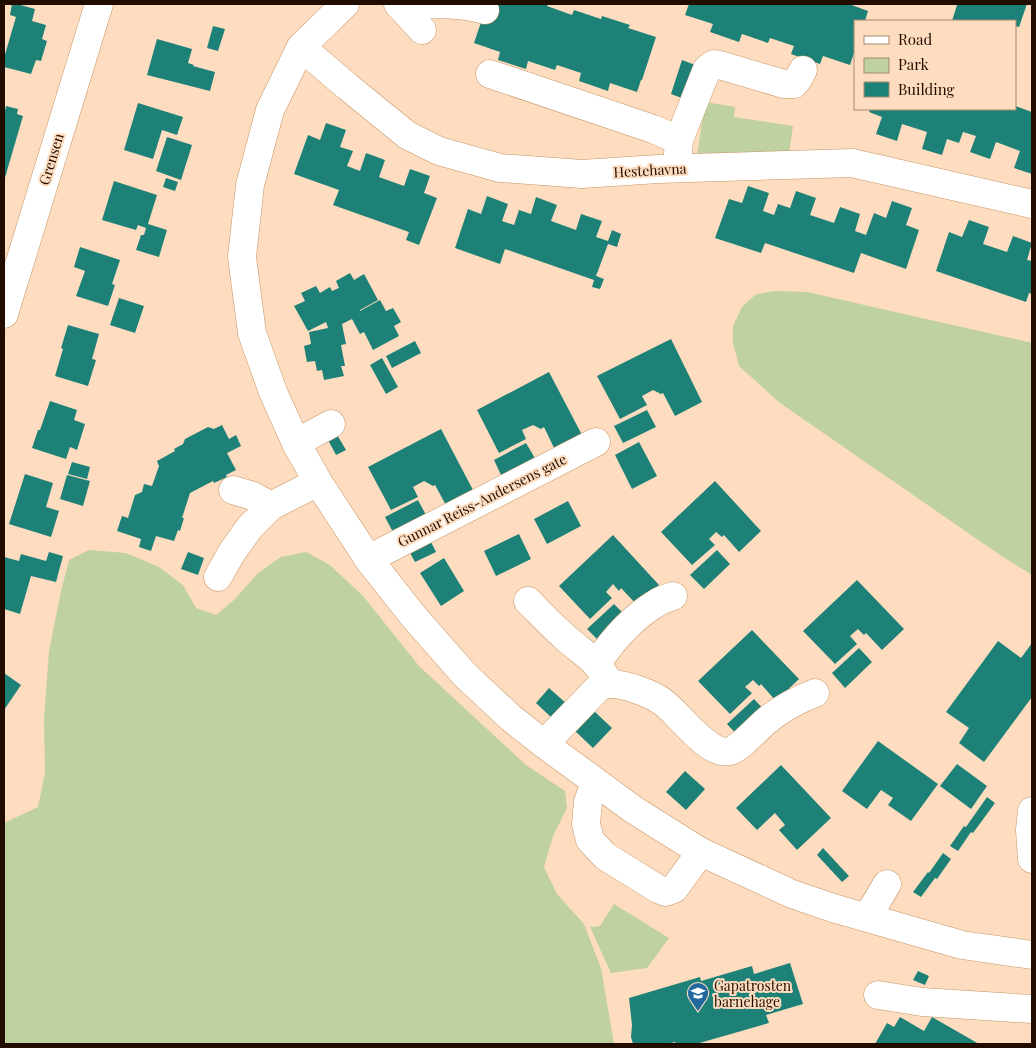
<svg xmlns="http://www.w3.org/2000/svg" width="1036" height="1048" font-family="'Playfair Display',serif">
<rect width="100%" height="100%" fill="#fddcbf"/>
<g fill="#bfd1a0">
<path d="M705 102 735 107 734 117 793 126 789 153 697 156Z"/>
<path d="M774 291 807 292 1032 343V575L1000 555 780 403 739 366 733 343V326L742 307 755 295Z"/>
<path d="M89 550 126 553 159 567 183 585 196 608 216 615 234 600 258 573 281 557 306 552 330 565 363 596 419 666 526 765 565 791 567 808 553 836 544 867 557 894 584 924 601 968 614 1044H4V823L38 807 45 773 44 718 49 651 61 591 69 560Z"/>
<path d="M614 904 669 938 647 968 611 973 590 927 600 926Z"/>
</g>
<g fill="#1e8177">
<path d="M12 4H17L35 9 32 21 46 25 42 39 47 41 41 61 36 60 31 74 4 67V58L16 17 10 15Z"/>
<path d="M487 4H548L547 6 572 15 574 10 601 19 602 16 630 25 628 28 656 37 642 80H641L637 92 610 83 608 91 579 81 581 73 557 65 555 70 528 61 526 69 498 60 500 52 474 43Z"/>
<path d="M689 4H849L868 11 865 21H855V50L850 65 823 56 820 64 791 54 794 46 770 38 768 43 742 34 739 42 710 32 713 24 685 15Z"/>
<path d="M954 4H1027L1019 27 1015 26V21H952L957 5Z"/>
<path d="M213 26 225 29 218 51 207 48Z"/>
<path d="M157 39 192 49 188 63 194 65 193 66 215 72 210 91 147 75Z"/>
<path d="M682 60 698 66 687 100 671 94Z"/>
<path d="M138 103 183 117 177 135 162 130 153 159 124 150Z"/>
<path d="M6 106 18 109 17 114 23 116 4 181V111H5Z"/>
<path d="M1015 106 1032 112V174L1014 168 1020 151 996 142 990 159 970 152 976 136 963 132 959 143 947 139 942 155 922 149 927 132 902 124 897 141 876 134 882 117 869 112 870 109H1015Z"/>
<path d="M326 123 346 130 340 147 353 151 347 166 360 171 366 153 385 160 379 177 404 186 410 169 430 176 424 193 437 198 419 245 406 240 409 232 333 205 339 190 294 174 308 135 320 140Z"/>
<path d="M167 137 192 145 181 180 156 171Z"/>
<path d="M166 178 178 182 175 191 163 187Z"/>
<path d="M114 181 157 195 148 224 167 230 159 257 136 250 141 235H144L146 228 138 225 136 230 102 220Z"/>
<path d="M748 186 769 193 763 211 774 215 778 204 790 208 796 191 816 198 810 215 834 223 840 207 860 214 855 231 866 235 874 213 886 218 892 201 912 208 906 225 919 230 906 269 861 253 854 273 765 243 761 253 715 238 729 199 742 203Z"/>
<path d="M487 196 508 204 502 221 514 225 519 210 531 214 536 197 557 205 551 221 576 230 581 214 602 221 596 237 608 241 612 230 621 234 617 247 608 244 596 276 604 279 600 289 592 287 594 280 505 249 500 264 455 248 468 209 481 214Z"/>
<path d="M969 220 989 227 983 244 1007 252 1013 236 1032 243 1027 260 1032 261V294L1029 293 1026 302 936 271 949 232 962 237Z"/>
<path d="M80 247 120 260 112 284 115 285 108 306 76 296 85 271 74 267Z"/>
<path d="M350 273 354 280 364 274 378 300 360 310V311L380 300 386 311 393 308 401 322 394 326 399 336 373 350 364 332 360 334 352 319 342 324 346 344 341 345 345 366H341L344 376 324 380 322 370 317 371 315 361 307 362 304 346 311 344 309 332 328 328 326 322 308 331 294 306 305 301 301 293 316 286 320 293 330 287 332 291 339 288 336 281Z"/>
<path d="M119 298 144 306 135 333 110 325Z"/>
<path d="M68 325 99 334 92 359 96 360 88 386 55 376 63 349 61 348Z"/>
<path d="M671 339 702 402 675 416 663 393 661 394 653 390 642 396 647 405 620 419 597 376Z"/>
<path d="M415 341 421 353 392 368 386 356Z"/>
<path d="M382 358 398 387 386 394 370 365Z"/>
<path d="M549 372 582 435 555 450 544 427 541 429 533 425 522 430 526 439 499 453 477 410Z"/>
<path d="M50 401 77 410 74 420 85 424 77 450 70 447 66 459 32 448 38 430H40Z"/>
<path d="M647 410 656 427 623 443 614 426Z"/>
<path d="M222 425 229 439 236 435 241 446 227 453 236 470 226 475 227 477 214 483 213 481 190 493 182 518H184L180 531 178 530 174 541 156 536 151 551 139 547 141 539 117 531 122 516 128 518 135 495 142 492 144 484 152 486 159 466 157 461 175 451 174 449 183 444 185 439 208 427 214 429Z"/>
<path d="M441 429 474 492 447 507 435 485 433 486 424 481 413 487 418 497 391 510 368 467Z"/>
<path d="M336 433 346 450 336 455 327 438Z"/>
<path d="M639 442 657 476 632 489 615 455Z"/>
<path d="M526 443 536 460 502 477 494 460Z"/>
<path d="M72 462 90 467 87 479 68 474Z"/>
<path d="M25 474 53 483 46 507 59 511 51 537 9 524Z"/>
<path d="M67 475 90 481 83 506 60 499Z"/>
<path d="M715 481 761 531 739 552 724 535 722 537 716 532 709 539 715 545 692 565 661 532Z"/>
<path d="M418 500 427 517 394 534 385 517Z"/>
<path d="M568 501 581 526 547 544 534 519Z"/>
<path d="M519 534 531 559 496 576 484 551Z"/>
<path d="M613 535 659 585 637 605 621 588 619 591 613 584 606 592 612 598 590 619 559 586Z"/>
<path d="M429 538 436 552 415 562 408 549Z"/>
<path d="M717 550 730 564 704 589 690 575Z"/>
<path d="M49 552 63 556 56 582 31 576 20 614 4 609V557L19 561 21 554 46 561Z"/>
<path d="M188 552 204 558 198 575 181 569Z"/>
<path d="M444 558 464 591 441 606 420 573Z"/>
<path d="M857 580 904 629 882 650 866 633 864 635 858 629 850 636 857 644 835 664 803 631Z"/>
<path d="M614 604 627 617 600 642 587 629Z"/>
<path d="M752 630 799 679 776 701 761 684 759 686 753 680 745 687 752 693 730 714 698 681Z"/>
<path d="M998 641 1021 658 1032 643V697L984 762 959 743 969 728 946 712Z"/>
<path d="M859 648 872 662 845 688 832 673Z"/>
<path d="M4 673 21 685 4 710Z"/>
<path d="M549 688 567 704 553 719 536 703Z"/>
<path d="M754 699 767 713 740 738 727 724Z"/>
<path d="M593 710 612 728 593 748 574 730Z"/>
<path d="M878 741 938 784 911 821 888 805 893 798 881 790 867 809 842 791Z"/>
<path d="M957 764 987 786 971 809 940 786Z"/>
<path d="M781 765 831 818 797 850 779 830 785 825 775 813 757 830 736 808Z"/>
<path d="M685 771 705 789 686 810 666 792Z"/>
<path d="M987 797 995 803 973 833 971 832 958 851 950 846 964 826 966 827Z"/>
<path d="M823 848 849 876 842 882 817 855Z"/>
<path d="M943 853 951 859 937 879 935 878 921 897 913 892 928 872 929 873Z"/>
<path d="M790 963 803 1004 766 1015 769 1023 696 1044H676L675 1042 668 1044H633L631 1037 632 1025 629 998 700 977 701 981 752 966 754 974Z"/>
<path d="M918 971 929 976 925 985 913 980Z"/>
<path d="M900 1017 924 1031 932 1017 979 1044H875L887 1023 894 1027Z"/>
</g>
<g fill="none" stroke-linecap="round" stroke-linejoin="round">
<g stroke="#c79564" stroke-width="29">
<g id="minor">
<path d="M345 4 301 47 270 110 250 185 242 257 252 333 273 392 296 443 318 482 369 560 414 617 465 675 511 718 544 744 634 810 701 852 792 894 833 908 962 945 1032 955"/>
<path d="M398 4 422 30"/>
<path d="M400 6C428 4 457 2 485 10"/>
<path d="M301 47 348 87 407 135 439 151 500 168 582 174 658 169 852 163 1032 204"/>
<path d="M490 74 653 129 679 140"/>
<path d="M677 168 679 140 707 69 714 64 723 66 784 84H794L798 79 803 70"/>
<path d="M4 314 99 4"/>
<path d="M296 443 331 424"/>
<path d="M233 490 253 496 271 506"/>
<path d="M369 560 382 552 596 442"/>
<path d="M218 577 232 552 250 527 271 506 318 482"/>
<path d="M528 601C541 614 553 627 567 639 584 654 600 662 609 684"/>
<path d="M597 663C612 641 632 618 655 604 660 600 667 598 673 596"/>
<path d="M544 744 599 687C602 686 606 684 610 684 623 683 653 694 664 703 679 714 709 757 730 751 740 748 757 729 765 722 780 709 797 700 815 693"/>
<path d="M595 782 588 802 586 824 590 840 605 856 658 889 665 892 674 889 701 852"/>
<path d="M1032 811 1030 830 1032 859"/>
<path d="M869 918 874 906 887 884"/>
<path d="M878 995 922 1002 1032 1009"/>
</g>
</g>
<use href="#minor" stroke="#fff" stroke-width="28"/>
</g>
<defs>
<g id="school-pin" transform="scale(1.125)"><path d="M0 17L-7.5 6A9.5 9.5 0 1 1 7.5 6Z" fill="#21699d" stroke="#fddcbf"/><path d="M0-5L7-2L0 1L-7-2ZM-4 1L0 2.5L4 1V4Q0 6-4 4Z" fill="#fff"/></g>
</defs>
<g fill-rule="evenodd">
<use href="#school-pin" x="698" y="993"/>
</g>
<g text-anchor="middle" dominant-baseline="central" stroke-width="4" stroke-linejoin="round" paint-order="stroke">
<g font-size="14" fill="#200d00" stroke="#fddcbf">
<text transform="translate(51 159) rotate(-73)">Grensen</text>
<text transform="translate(650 170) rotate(-3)">Hestehavna</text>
<text transform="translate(482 500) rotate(-27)">Gunnar Reiss-Andersens gate</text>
</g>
<g font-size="14" fill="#200d00" stroke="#fddcbf" text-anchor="start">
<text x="714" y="985">Gapatrosten<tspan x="714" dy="16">barnehage</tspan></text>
</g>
</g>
<rect width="1036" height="1048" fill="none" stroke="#200d00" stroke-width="10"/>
<rect x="854" y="20" width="162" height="90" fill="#fddcbf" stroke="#a58973"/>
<rect x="864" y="36" width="25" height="8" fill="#ffffff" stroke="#a58973"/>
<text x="898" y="45" font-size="15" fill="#200d00">Road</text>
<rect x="864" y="58" width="25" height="15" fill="#bfd1a0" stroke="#a58973"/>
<text x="898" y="70" font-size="15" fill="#200d00">Park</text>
<rect x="864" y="82" width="25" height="15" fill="#1e8177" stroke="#a58973"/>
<text x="898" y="95" font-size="15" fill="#200d00">Building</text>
</svg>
